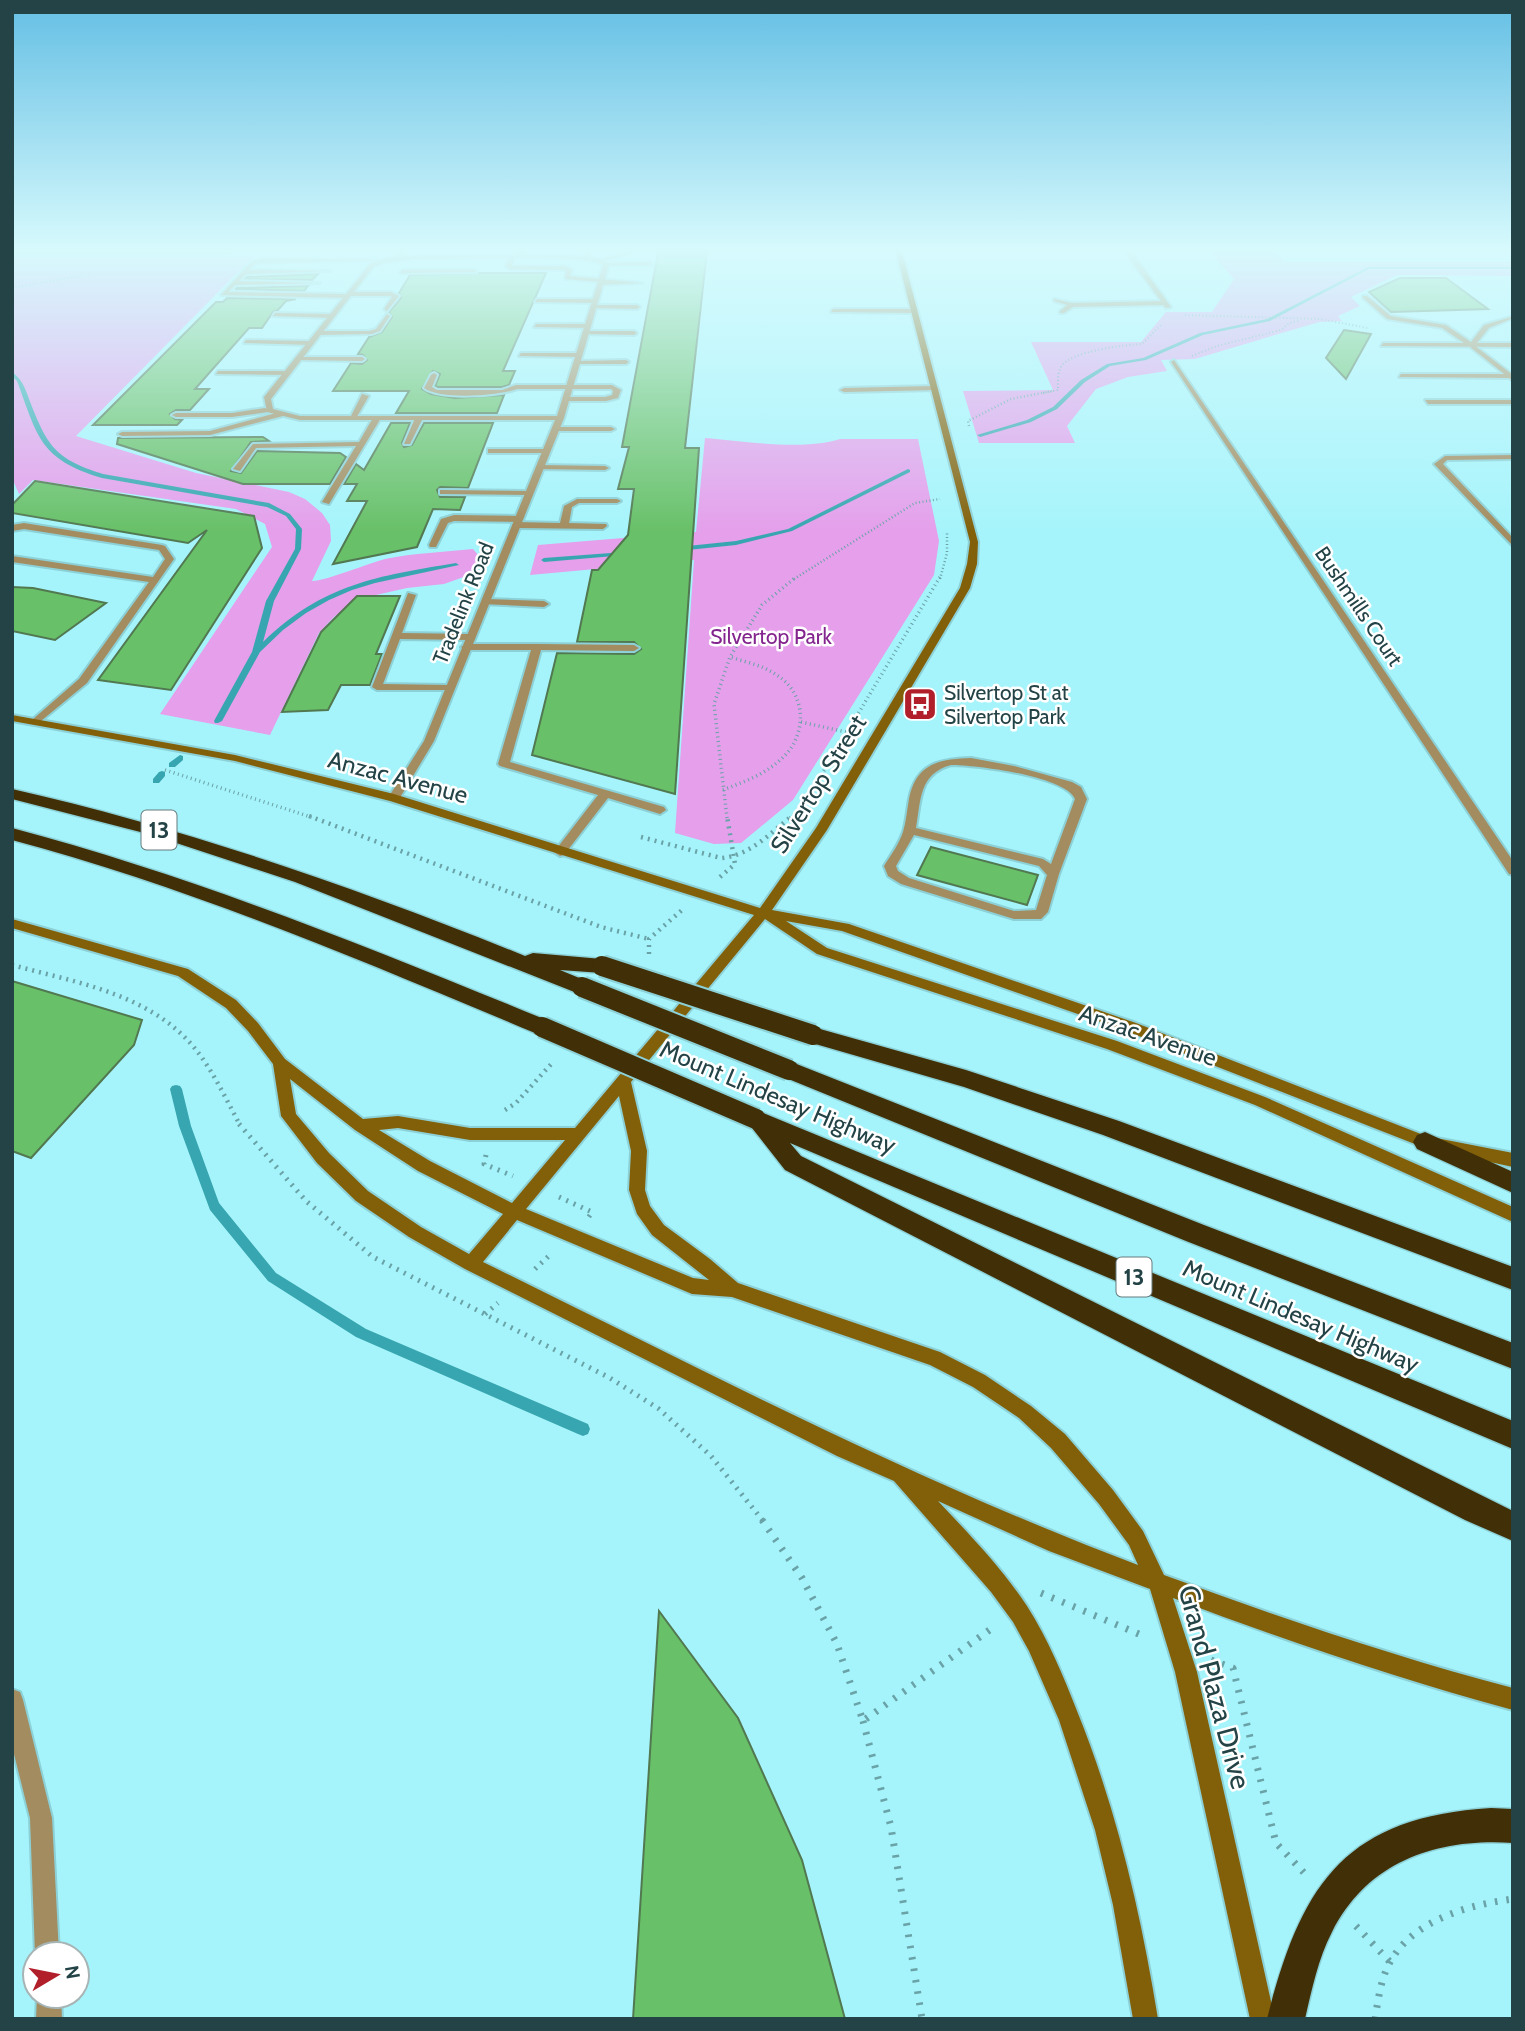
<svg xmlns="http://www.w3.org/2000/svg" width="1525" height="2031" font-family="Cabin,sans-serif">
<rect width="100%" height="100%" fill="#a6f4fb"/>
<g fill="#e59feb">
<path d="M1207 248H1270L1284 262H1513V276L1397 275 1351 297 1360 306 1338 316 1342 321 1319 322 1195 359 1161 360 1167 371 1128 377 1096 389 1067 426 1075 443H979L963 391 1053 390 1031 342H1141L1166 312H1212L1234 279Z"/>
<path d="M12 257H253L76 436 196 473 289 492 305 499 322 513 330 525 331 541 312 581C322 582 370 563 385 559 414 553 444 552 473 549L479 556 472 574 444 584 407 588 376 595 335 616 319 633 270 735 160 714 272 547 265 524 236 509 33 480 19 494 12 478Z"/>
<path d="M705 438C744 441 802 451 840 439H918L939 541 934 575 793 800 741 843 714 844 675 833 694 560 530 575 538 545 696 532Z"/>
</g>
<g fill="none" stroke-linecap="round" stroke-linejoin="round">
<g fill="#37a6b0" fill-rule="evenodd">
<path d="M1368 267H1513V269H1369L1270 321 1203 335 1146 360 1110 366 1085 382 1057 409 1031 422 980 437 977 435 1027 420 1053 407 1081 380 1107 364 1143 358 1200 333 1267 319Z"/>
<path d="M12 372C22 379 25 388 29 399 47 446 55 459 103 474L269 503 290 514 302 529 301 549 274 601 263 642C323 584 377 576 456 563L459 565 375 583 352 590 329 600 306 613 283 630 260 652 222 721 218 723H215L214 721 252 652 266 601 295 549 296 529 286 516 267 507 102 478C39 459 38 437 17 381L12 376Z"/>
<path d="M908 469 910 470V472L792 531 736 545 678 551 675 549 678 547 736 541 788 529Z"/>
<path d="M624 552 627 554 626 555 544 562 541 560 544 558Z"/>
<path d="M180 755 183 756V760L175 767H169V763Z"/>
<path d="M162 771 165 772V776L159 783H153V779L159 772Z"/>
<path d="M176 1085 180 1086 182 1089 191 1126 219 1203 276 1273 366 1329 588 1424 590 1429 588 1434 583 1436 578 1434 356 1337 268 1281 210 1210 179 1126 170 1089 172 1086Z"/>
</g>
</g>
<g fill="#68c068" stroke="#517850" stroke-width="2">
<path d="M659 248H700V251H707L685 448H699L675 794 532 755 557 653 634 654 641 649 634 642H577L592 570H598L628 535 634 489H618L629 447H622Z"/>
<path d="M483 273H546L503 371H515L509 385 502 387H438L435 386 440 374 433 371 422 389 431 394 455 398 504 395 497 413H396L409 391H333L351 363 362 364 367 360 363 355 358 354 369 337 382 332 392 317 389 312 401 298 399 293 410 275Z"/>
<path d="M318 274 312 280 245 279 247 277Z"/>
<path d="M1400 278H1446L1488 309 1391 312 1369 292Z"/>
<path d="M308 286 304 291 235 289 237 288Z"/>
<path d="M227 298 296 299 286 301 278 310 273 312 262 328H249L195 389H209L190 410H176L170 414 175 419 182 420 177 425H93L216 302H223Z"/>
<path d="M1344 330 1371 334 1346 379 1326 358Z"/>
<path d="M391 423H410L402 443 404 447 412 445 424 423H493L468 488 440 487 437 490 440 497H465L460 510 433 509 417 547 333 564 367 501H347L357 484H344L356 464 364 470Z"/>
<path d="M263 437 269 441 251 442 231 471 241 473 257 451 340 453 346 457 330 484H243L117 444 118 438Z"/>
<path d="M35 481 254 516 262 548 171 690 98 680 207 530 188 543 12 513V505Z"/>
<path d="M12 587 33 588 106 603 55 640 12 631Z"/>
<path d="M357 596H400L376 654H382L370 685H341L328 710 282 712 321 632Z"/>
<path d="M931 847 1038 875 1027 905 917 875Z"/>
<path d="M12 981 142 1020 134 1045 31 1158 12 1151Z"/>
<path d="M659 1611 738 1718 802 1860 845 2019H633Z"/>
</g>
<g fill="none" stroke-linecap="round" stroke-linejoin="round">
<g stroke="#8cd1d7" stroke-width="4">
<g id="lane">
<path d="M402 248H408L400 259H396Z"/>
<path d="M519 248H525L519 258H515L512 266H565L572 270 570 276 643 283 601 285 598 283 599 282 565 279 566 271 564 270 509 269 505 266 509 257 514 256Z"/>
<path d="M587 248H593L590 258 587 260 584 258Z"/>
<path d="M640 248H649L601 262 598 260Z"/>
<path d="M264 258 389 260 256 263 249 270 330 271 246 274 239 281 320 283 235 285 228 292 346 294 349 292H391L399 296 387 311 384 309 392 297 390 296H350L347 298 221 295 252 261Z"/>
<path d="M650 262 652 265H603L606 263Z"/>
<path d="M402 270H474L477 272 400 273Z"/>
<path d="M1363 296H1367L1391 316 1446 325 1471 342 1484 325 1511 317V319L1489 328 1477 343H1513V347L1381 346 1383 343H1464L1442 328 1387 319 1363 298Z"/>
<path d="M537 299H595L598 301 595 303 535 302Z"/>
<path d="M593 305H637L640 307 637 309 591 308Z"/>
<path d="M275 313 332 314 335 316 332 318 273 316Z"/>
<path d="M387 314 390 316 380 331 372 334 318 335 315 333 318 331H369L376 329Z"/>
<path d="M536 324H588L591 326 588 328 534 327Z"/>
<path d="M585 331H634L637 333 634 335 583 334Z"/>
<path d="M246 340 311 341 314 343 311 345 244 343Z"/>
<path d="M521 353H579L582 355 579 357 519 356Z"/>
<path d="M298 357H362L365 359 362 361 296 360Z"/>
<path d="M577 361 626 360 629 362 626 364H575Z"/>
<path d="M218 371H287L290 373 287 375 216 374Z"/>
<path d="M434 373 437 375 432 387 437 390H502L516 385H612L621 390 618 398 606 401H566L562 399 566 397H605L612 395 613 391 611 389H517C498 396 440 400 424 388L431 375Z"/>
<path d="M1401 374H1509L1512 376 1509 378 1399 377Z"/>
<path d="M362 394 369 396 355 420H349Z"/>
<path d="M1425 400H1513V404H1428Z"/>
<path d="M265 408 269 410 268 412 232 417H176L172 415 176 413H232Z"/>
<path d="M280 412H283V416L210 435 122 436 118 434 122 432 210 431Z"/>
<path d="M374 416 381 418 329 504 322 502 356 446 256 448 240 471 233 469 253 444 359 442Z"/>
<path d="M416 416 423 418 410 444H404Z"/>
<path d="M556 427H611L615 429 611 431H553V427Z"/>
<path d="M491 449H546L550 451 546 453H488V449Z"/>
<path d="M1513 455V459L1447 460 1443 464 1513 538V546L1434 464 1445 456Z"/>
<path d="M540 465 605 466 609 468 605 470 537 469V465Z"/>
<path d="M440 490 529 491 533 493 529 495 443 494H440Z"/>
<path d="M577 499H617L621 501 617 503H579L572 507 569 523 606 524 607 526 603 529 516 528 512 525 516 522 560 523 564 506Z"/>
<path d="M454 515 519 516 523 519 519 522 454 521 448 523 436 547H430L429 545 441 519Z"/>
<path d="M24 523 162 545 165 546 174 559 87 683 36 725 32 724V720L79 679 149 582 12 562V556L153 577 165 559 159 550 24 529 12 531V525Z"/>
<path d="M408 593 416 595 402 633 470 634 475 637 470 640 400 639 383 684 449 685 454 688 453 690H377L372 687Z"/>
<path d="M485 599 544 601 549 604 544 607 482 604V600Z"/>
<path d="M537 644 634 645 639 648 634 651 541 650 510 762 664 807 666 810 660 814 608 798 564 855 560 856 554 852 598 795 500 766 498 764 531 650H466L461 647 466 644Z"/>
<path d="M971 758 1014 766 1072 782 1081 787 1087 799 1059 874 1048 912 1041 919H1014L901 884 888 876 884 866C891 855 899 844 903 832 906 822 907 810 909 799 916 764 938 759 971 758ZM951 765C976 765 1065 776 1075 799L1051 864 1043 859 916 828C921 799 919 774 951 765ZM914 835 1039 866 1047 875 1036 910 1014 911 909 878 898 871 896 866Z"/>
</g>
</g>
<g stroke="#8cd1d7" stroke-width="4">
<g id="street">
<path d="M241 248H253L225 254H12V250H225Z"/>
<path d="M822 248H900L901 249 824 251Z"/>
<path d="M1040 248H1129L1171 307 1166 308 1163 305 1073 307 1064 313H1060V311L1067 305 1054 301V299L1072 303 1161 301 1123 250Z"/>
<path d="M415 255H573L603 259 609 265 564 418 434 741 398 801 394 802 388 798 424 741 555 420H300L267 412 264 397 370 264 386 258ZM415 259C442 259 591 253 603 265L557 416H300L273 409 271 399 374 266 387 262Z"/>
<path d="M833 309H914L917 311 914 313 831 312Z"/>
<path d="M1470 345H1474L1513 375V381L1470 347Z"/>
<path d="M1174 360 1513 861V875L1509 874 1171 362Z"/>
<path d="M934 386 937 390 844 392 840 390 844 388Z"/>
<path d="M12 1689 20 1692 23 1700 52 1818 59 1954H35L30 1818 12 1746Z"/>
<path d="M37 1996H61L62 2019H36Z"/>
</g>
</g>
<g stroke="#8cd1d7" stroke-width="4">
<path id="secondary" d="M895 248H901L978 542 977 564 970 588 827 830 772 910 849 924 1136 1023 1426 1136 1513 1153V1167L1425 1148 1126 1031 842 931 786 921 827 948 1117 1041 1265 1097 1513 1207V1222L1255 1105 1107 1049 817 954 765 919 631 1082 647 1151 645 1190 650 1206 664 1225 710 1259 738 1283 940 1352 985 1375 1031 1406 1065 1434 1113 1490 1143 1531 1164 1575C1278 1617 1395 1657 1513 1688V1710C1398 1679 1284 1640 1173 1598L1197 1672 1275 2019H1250L1175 1672 1150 1589 1049 1551 938 1501C969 1534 1002 1568 1027 1606 1048 1639 1063 1675 1077 1711 1117 1810 1141 1914 1158 2019H1133L1113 1905 1095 1830 1059 1720 1029 1651 1013 1622 991 1592 894 1481 837 1456 465 1269 409 1237 356 1201 317 1163 281 1116 273 1064 248 1031 226 1008 178 976 12 928V919L188 969 236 1000 258 1023 285 1059 363 1119 398 1116 470 1128H575L754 915 390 801 235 761 12 721V715L235 755 394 794 760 908 816 828 960 588 967 564 970 542ZM290 1079 355 1130 418 1171 503 1214 469 1254 421 1227 368 1191 329 1153 296 1114ZM619 1096 631 1151 629 1190 637 1214 652 1235 709 1280 693 1278 526 1209ZM398 1128 470 1140H565L512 1203 430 1161 379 1130ZM517 1220 692 1294 732 1297 930 1365 973 1387 1019 1418 1051 1448 1099 1504 1129 1545 1138 1565C913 1480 699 1368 483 1262Z"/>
</g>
<g stroke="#8cd1d7" stroke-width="3">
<g id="highway">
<path d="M12 789C188 829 358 888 525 956L533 953 602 959 609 961 612 966 609 971 602 973 560 970 589 982 592 987 589 992 582 995 295 882 152 835 12 799Z"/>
<path d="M12 828C197 877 373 949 549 1021L553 1027 549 1033 542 1035 535 1033C363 961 192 888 12 840Z"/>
<path d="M813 1027 966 1070 1119 1121 1513 1267V1290L1103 1135 964 1087 805 1041 802 1035 805 1029Z"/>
<path d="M789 1061 1204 1225 1513 1343V1369L1186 1241 781 1076 778 1070 781 1064Z"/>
<path d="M756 1110 1513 1421V1449L790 1143 801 1156 1513 1511V1541L1465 1520 785 1170 745 1119 748 1112Z"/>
<path d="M1425 1132 1513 1172V1193L1417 1149 1413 1142 1417 1135Z"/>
<path d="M1491 1808 1513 1809V1843C1437 1838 1368 1861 1332 1932 1318 1959 1312 1989 1305 2019H1267C1301 1885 1344 1817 1491 1808Z"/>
</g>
</g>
<g stroke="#69a2a7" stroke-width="2" stroke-dasharray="1 2.5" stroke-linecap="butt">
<path d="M12 288 90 274"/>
<path d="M1185 315 1320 319 1368 328"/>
<path d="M1192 356 1217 346 1281 330 1289 323 1299 321"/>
<path d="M1043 393 1058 390C1058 383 1057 374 1061 367 1070 351 1124 345 1142 344L1162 324"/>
</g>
<g stroke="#69a2a7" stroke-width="2.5" stroke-dasharray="1 2.5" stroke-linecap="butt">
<path d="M969 426 968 421 1011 399 1052 391"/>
<path d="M794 579 915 503 940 499"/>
<path d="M940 579 947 553V531"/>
</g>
<g stroke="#69a2a7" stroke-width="3.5" stroke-dasharray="1 3.5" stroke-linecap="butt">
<path d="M801 722 846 732"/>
<path d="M165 770 314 818"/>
<path d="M723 790C743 782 764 775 780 760 808 737 808 693 775 674 762 665 745 662 730 657"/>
<path d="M727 818 714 704 730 657 762 605 796 577"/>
<path d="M790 818 801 809 940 577"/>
</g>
<g stroke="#69a2a7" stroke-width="4.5" stroke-dasharray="2 5" stroke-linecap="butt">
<path d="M309 816 601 927 649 939"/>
<path d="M641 837 721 858C750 856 770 833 792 816"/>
<path d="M720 877 735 864 727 816"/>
<path d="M649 954V939L682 910"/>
<path d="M12 965C78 983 152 994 197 1051 214 1073 227 1101 240 1125"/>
<path d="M505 1110 516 1103 553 1062"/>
</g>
<g stroke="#69a2a7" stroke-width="5" stroke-dasharray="2 6" stroke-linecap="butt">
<path d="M239 1124 306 1201 373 1257 610 1378 659 1409 711 1456 764 1522"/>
<path d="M486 1155 484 1164 513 1176"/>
<path d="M559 1197 592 1212 588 1218"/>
<path d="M535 1269 552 1253"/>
<path d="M485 1314 498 1303"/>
</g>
<g stroke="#69a2a7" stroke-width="7" stroke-dasharray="2.5 9" stroke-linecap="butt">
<path d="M762 1520 802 1578 837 1644 863 1721 995 1626"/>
<path d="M1041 1593 1146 1637"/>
<path d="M1211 1660 1233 1668 1276 1843 1308 1877"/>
<path d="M863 1721 891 1827 922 2019"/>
<path d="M1356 1926 1390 1962"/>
<path d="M1375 2019C1378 2001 1380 1983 1388 1966 1410 1921 1467 1905 1513 1899"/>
</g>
<use href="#lane" fill="#a38c5f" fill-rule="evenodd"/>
<use href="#street" fill="#a38c5f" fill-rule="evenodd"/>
<use href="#secondary" fill="#826009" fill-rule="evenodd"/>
<use href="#highway" fill="#413007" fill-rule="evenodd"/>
<g stroke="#8cd1d7" stroke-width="24" stroke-linecap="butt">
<g id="highway-bridge">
<path d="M602 966 813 1035"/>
<path d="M582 987 789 1070"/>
<path d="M542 1027 756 1119"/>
</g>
</g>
<use href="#highway-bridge" stroke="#413007" stroke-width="20"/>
</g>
<linearGradient id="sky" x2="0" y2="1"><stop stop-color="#64bfe4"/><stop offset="0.47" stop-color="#d7fafd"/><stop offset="1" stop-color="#d7fafd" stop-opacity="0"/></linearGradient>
<rect width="1525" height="532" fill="url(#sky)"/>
<defs>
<g id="bus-square" transform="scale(1.75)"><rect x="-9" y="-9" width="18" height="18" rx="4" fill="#b11f2a" stroke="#fff"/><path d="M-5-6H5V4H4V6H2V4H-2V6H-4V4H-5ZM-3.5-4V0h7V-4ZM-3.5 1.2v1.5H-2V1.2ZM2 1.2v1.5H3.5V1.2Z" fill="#fff"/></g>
</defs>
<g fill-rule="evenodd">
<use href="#bus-square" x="920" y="704"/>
</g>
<g text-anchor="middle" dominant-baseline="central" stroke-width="5" stroke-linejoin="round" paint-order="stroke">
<g font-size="21" fill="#234346" stroke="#fff">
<text transform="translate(463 603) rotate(-68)">Tradelink Road</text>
<text transform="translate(1359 606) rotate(56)">Bushmills Court</text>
</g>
<g font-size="21" fill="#84248e" stroke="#fff">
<text x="771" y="636">Silvertop Park</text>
</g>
<g font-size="21" fill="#234346" stroke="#fff" text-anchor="start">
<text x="944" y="692">Silvertop St at<tspan x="944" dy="24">Silvertop Park</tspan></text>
</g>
<g fill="#fff" stroke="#657b7e" stroke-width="2">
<rect x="141.5" y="810.5" width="35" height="39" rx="5"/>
<rect x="1116.5" y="1257.5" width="35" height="39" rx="5"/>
</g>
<g font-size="23" font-weight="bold" fill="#234346">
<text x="159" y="830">13</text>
<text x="1134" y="1277">13</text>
</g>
<g font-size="24" fill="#234346" stroke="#fff">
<text transform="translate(398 777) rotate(15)">Anzac Avenue</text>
<text transform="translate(818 784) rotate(-58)">Silvertop Street</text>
<text transform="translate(1148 1035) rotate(19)">Anzac Avenue</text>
<text transform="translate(778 1097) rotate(23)">Mount Lindesay Highway</text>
<text transform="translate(1301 1316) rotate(23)">Mount Lindesay Highway</text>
</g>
<g font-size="28" fill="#234346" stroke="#fff">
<text transform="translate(1215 1687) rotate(75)">Grand Plaza Drive</text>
</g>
</g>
<rect width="1525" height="2031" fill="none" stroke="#234346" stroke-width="28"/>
<g transform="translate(56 1975) rotate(80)"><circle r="33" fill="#ffffff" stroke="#a7b4b5" stroke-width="2"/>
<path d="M0-5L12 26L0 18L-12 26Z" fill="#b11f2a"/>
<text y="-10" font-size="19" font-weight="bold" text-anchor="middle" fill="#234346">N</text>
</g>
</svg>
